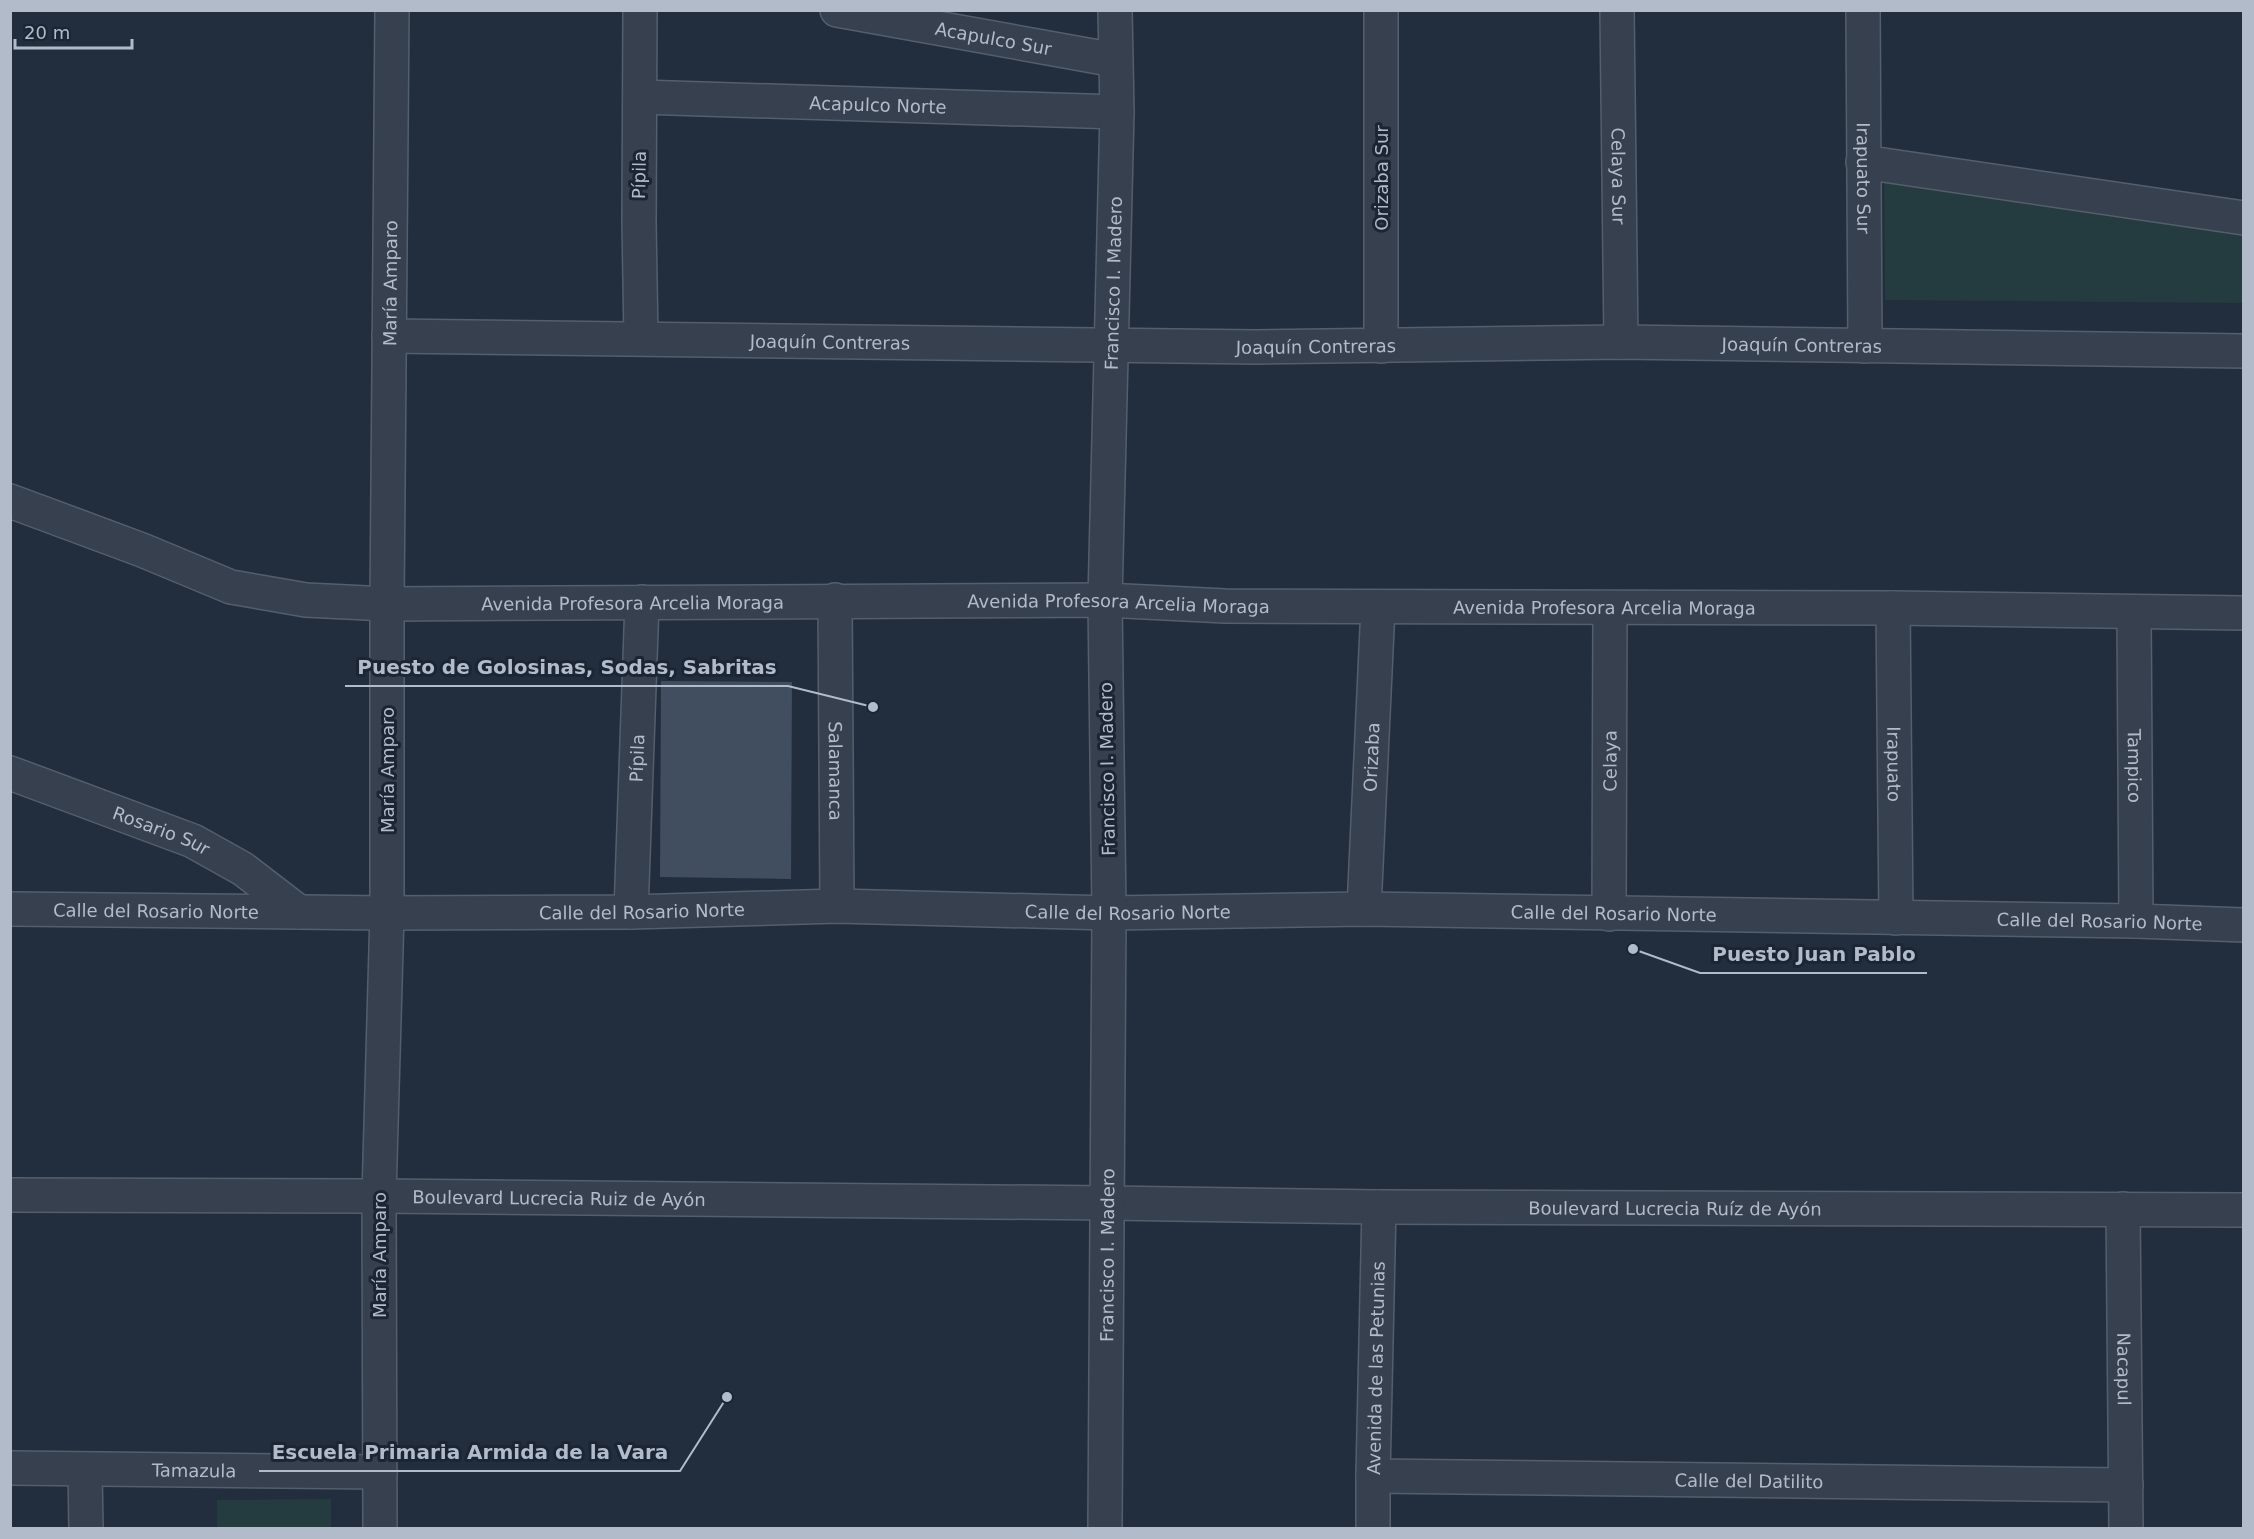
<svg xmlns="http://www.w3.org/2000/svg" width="2254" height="1539" font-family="'DejaVu Sans',sans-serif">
<rect width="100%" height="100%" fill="#222e3e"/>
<g fill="#243c3f">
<path d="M1884 183 2129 214 2243 233V303L1885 300Z"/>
<path d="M331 1499V1528H217V1500Z"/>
</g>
<path fill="#414e60" d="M661 681 792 682 791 879 660 877Z"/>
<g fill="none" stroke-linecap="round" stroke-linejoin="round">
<g stroke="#555e6c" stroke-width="36">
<g id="minor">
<path d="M640 10 639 222 641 338"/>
<path id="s1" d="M837 10 1115 60"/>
<path id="s2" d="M1617 10 1621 342"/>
<path id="s3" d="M1863 10 1865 346"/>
<path id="s4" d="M640 97 1117 112"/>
<path d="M1863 162 2244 218"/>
<path id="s5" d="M389 336 1255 347 1621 342 2244 351"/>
<path d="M1381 346V10"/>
<path id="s6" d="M10 501 142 550 231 587 306 600 387 604 1105 600 1225 606 1893 608 2244 613"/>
<path id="s7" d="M835 600 837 906"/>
<path id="s8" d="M1893 608 1896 918"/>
<path id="s9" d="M2134 612 2136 921"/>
<path id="s10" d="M10 773 193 841 243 869 299 912"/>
<path id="s11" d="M10 909 387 913 631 912 837 906 1109 913 1364 909 2136 921 2244 925"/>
<path id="s12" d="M1364 909 1378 607"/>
<path id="s13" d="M631 912 642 602"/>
<path id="s14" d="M1609 914 1610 608"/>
<path id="s15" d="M1108 1203 1379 1207 2244 1210"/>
<path id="s16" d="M2123 1209 2126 1528"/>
<path id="s17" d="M10 1468 380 1472"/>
<path d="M85 1469 86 1528"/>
<path id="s18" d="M1373 1476 2126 1485"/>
<path id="s19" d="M380 1528 379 1196 387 913V604L392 10"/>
<path id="s20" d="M1373 1528V1476L1379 1207"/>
</g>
</g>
<g stroke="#555e6c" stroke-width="36">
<g id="tertiary">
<path id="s21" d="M10 1195 379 1196 1108 1203"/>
<path id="s22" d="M1105 1528 1109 913 1105 600 1117 112 1115 10"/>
</g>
</g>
<use href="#minor" stroke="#36404e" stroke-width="33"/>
<use href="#tertiary" stroke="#36404e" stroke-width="33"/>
</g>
<g text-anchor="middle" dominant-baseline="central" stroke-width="6" stroke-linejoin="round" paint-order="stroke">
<g font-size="18" fill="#b2bbc9" stroke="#1c2533">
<text stroke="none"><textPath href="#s1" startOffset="159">Acapulco Sur</textPath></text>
<text stroke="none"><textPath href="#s4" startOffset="238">Acapulco Norte</textPath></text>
<text transform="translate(639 175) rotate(-89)">Pípila</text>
<text stroke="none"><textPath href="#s2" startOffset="166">Celaya Sur</textPath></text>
<text transform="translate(1381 178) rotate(-90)">Orizaba Sur</text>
<text stroke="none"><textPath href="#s3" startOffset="168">Irapuato Sur</textPath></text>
<text stroke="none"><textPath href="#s19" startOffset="1245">María Amparo</textPath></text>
<text stroke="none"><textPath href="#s22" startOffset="1245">Francisco I. Madero</textPath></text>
<text stroke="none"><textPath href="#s5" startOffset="441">Joaquín Contreras</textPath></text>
<text stroke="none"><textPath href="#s5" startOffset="1413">Joaquín Contreras</textPath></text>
<text stroke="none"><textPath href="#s5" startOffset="927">Joaquín Contreras</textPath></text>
<text stroke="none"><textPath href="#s6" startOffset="640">Avenida Profesora Arcelia Moraga</textPath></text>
<text stroke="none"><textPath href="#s6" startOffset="1126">Avenida Profesora Arcelia Moraga</textPath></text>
<text stroke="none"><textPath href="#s6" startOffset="1612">Avenida Profesora Arcelia Moraga</textPath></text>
<text stroke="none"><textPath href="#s13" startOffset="154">Pípila</textPath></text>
<text stroke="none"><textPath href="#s12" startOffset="152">Orizaba</textPath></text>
<text stroke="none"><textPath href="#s14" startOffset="153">Celaya</textPath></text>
<text stroke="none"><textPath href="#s8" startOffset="156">Irapuato</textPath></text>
<text stroke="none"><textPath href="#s9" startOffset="154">Tampico</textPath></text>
<text transform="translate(1107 769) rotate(-91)">Francisco I. Madero</text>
<text transform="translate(387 770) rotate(-90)">María Amparo</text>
<text stroke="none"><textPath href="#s7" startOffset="171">Salamanca</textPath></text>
<text stroke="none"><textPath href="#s10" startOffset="162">Rosario Sur</textPath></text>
<text stroke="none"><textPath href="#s11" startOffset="146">Calle del Rosario Norte</textPath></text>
<text stroke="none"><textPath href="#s11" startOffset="632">Calle del Rosario Norte</textPath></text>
<text stroke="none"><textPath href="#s11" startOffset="1118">Calle del Rosario Norte</textPath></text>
<text stroke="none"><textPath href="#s11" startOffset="1604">Calle del Rosario Norte</textPath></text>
<text stroke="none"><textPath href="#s11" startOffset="2090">Calle del Rosario Norte</textPath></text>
<text stroke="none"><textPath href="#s21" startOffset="549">Boulevard Lucrecia Ruiz de Ayón</textPath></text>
<text stroke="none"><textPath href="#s15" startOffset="567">Boulevard Lucrecia Ruíz de Ayón</textPath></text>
<text transform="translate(379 1255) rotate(-90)">María Amparo</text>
<text stroke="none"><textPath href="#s22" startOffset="273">Francisco I. Madero</textPath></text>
<text stroke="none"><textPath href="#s20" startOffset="160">Avenida de las Petunias</textPath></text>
<text stroke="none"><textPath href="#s16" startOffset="160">Nacapul</textPath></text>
<text stroke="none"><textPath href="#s17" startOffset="184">Tamazula</textPath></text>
<text stroke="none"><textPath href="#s18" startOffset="376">Calle del Datilito</textPath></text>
</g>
</g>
<path fill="none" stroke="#b2bbc9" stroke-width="2" d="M873 707L788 686H345M1633 949L1700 973H1927M727 1397L680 1471H259"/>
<g fill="#b2bbc9" stroke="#1c2533" stroke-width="2">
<circle cx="873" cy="707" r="6"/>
<circle cx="1633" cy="949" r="6"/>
<circle cx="727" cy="1397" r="6"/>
</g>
<g font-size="20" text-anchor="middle" font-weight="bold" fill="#b2bbc9" stroke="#1c2533" stroke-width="6" stroke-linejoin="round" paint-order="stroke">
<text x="567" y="674">Puesto de Golosinas, Sodas, Sabritas</text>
<text x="1814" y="961">Puesto Juan Pablo</text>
<text x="470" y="1459">Escuela Primaria Armida de la Vara</text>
</g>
<rect width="2254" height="1539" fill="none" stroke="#b2bbc9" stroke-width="24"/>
<path d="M15 39v9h117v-9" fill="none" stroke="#b2bbc9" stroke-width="3"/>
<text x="24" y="39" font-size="18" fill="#b2bbc9" stroke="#1c2533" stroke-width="4.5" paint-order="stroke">20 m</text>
</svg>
